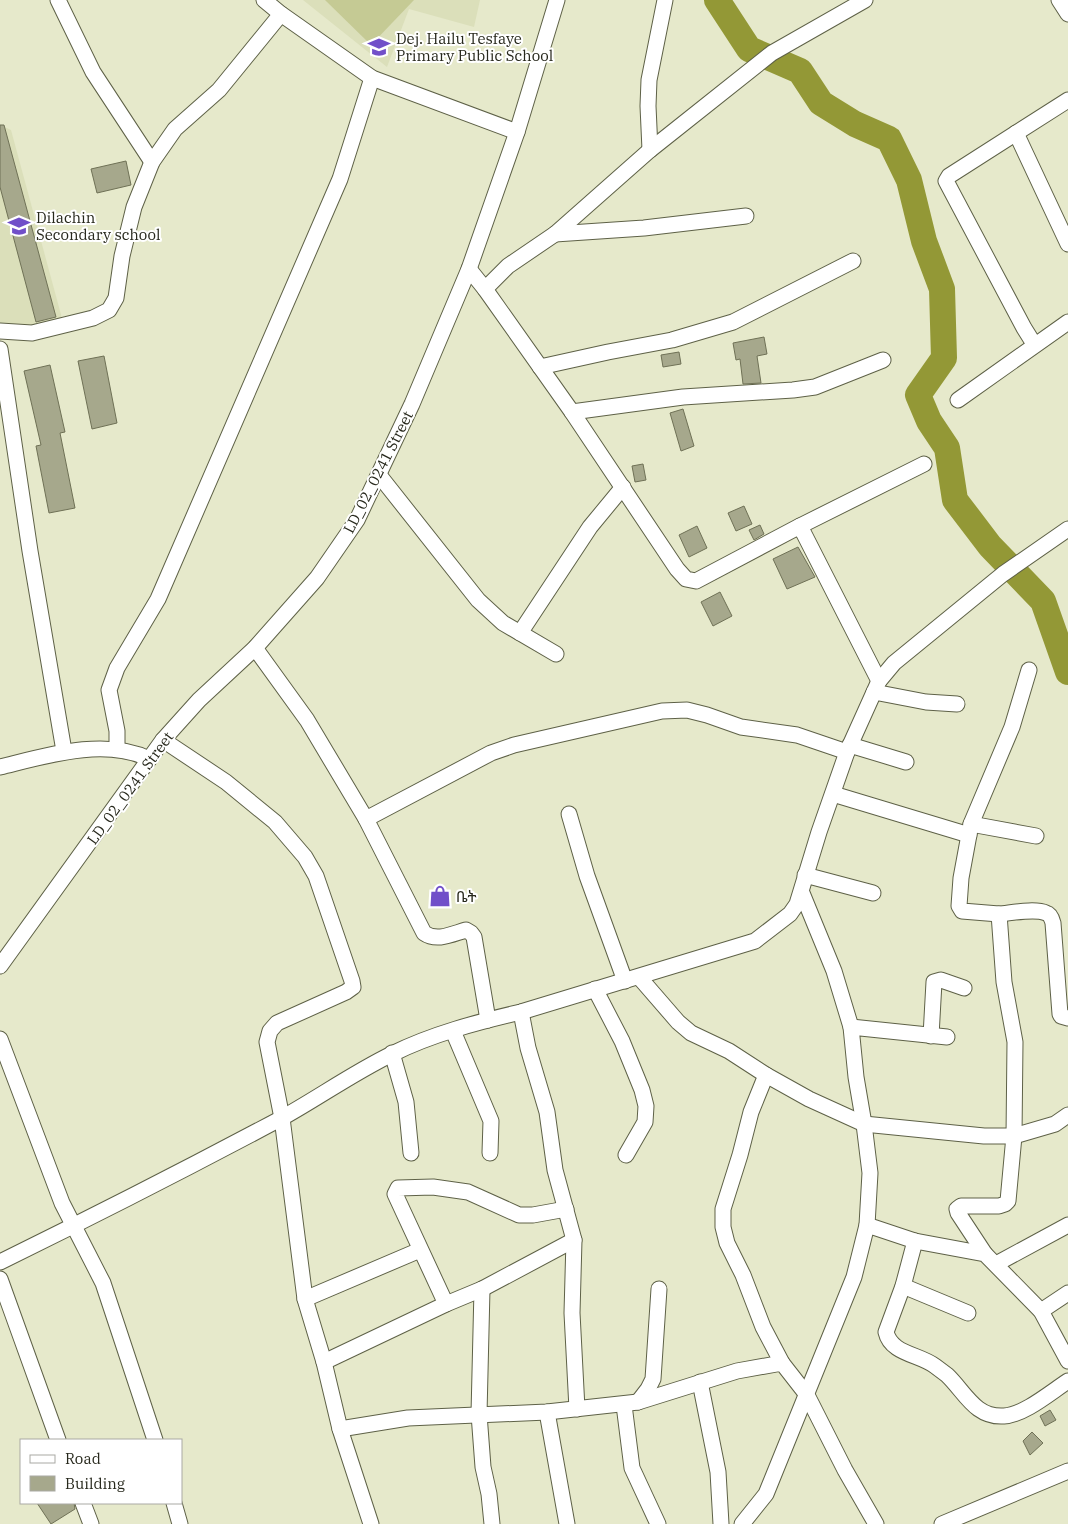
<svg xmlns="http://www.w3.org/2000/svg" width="1068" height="1524" font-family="'IBM Plex Serif','Noto Sans Ethiopic',serif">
<rect width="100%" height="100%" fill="#e6e9cb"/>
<g fill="#dbdfba">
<path d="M303 0H480L474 27 409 9 387 67Z"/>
<path d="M0 125 11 130 63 322 0 327Z"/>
</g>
<path fill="#c5ca94" d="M325 0H414L371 45Z"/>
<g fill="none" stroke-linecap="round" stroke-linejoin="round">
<path stroke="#939836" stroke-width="26" d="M717 0 749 49 800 71 821 103 855 124 889 139 909 180 924 241 942 289 944 358 918 395 929 421 947 448 955 500 990 546 1043 601 1068 672"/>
</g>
<g fill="#a6a88c" stroke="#6f7156">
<path d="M0 125H4L56 317 36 322 0 187Z"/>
<path d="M126 161 131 185 97 193 91 169Z"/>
<path d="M764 337 767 354 757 356 761 383 743 384 740 359 736 360 733 343Z"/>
<path d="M679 352 681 364 663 367 661 355Z"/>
<path d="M104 356 117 423 92 429 78 361Z"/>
<path d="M50 365 65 432 60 433 75 508 49 513 36 446 41 445 24 371Z"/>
<path d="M683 409 694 446 681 451 670 413Z"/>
<path d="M643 464 646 480 635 482 632 466Z"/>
<path d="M744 506 752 524 736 531 728 513Z"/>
<path d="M760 525 764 534 754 540 749 530Z"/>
<path d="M697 526 707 548 689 557 679 535Z"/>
<path d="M798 547 815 577 787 589 773 559Z"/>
<path d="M720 592 732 616 713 626 701 602Z"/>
<path d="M1050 1410 1056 1420 1045 1426 1040 1416Z"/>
<path d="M1032 1432 1043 1443 1030 1455 1023 1441Z"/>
<path d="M37 1503H74L75 1509 51 1524Z"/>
</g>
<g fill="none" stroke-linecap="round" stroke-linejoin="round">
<g stroke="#5e6147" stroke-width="17">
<g id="minor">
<path d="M58 0 93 72 152 162"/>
<path d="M264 0 281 14 372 78 517 132"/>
<path d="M1059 0 1068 14"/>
<path d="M1016 133 1068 244"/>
<path d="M650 150 648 106 649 80 665 0"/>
<path d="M555 234 644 228 746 216"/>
<path d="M469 269 485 289 508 266 555 234 650 150 772 53 865 0"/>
<path d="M485 289 572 412 677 569 686 579 696 581 800 526 879 681"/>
<path d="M0 331 32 333 93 318 109 310 116 298 122 256 134 207 152 162 175 129 219 90 281 14"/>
<path d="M1034 344 1024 328 946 181 949 176 1068 100"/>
<path d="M0 349 30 551 64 751"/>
<path d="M540 367 608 352 672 340 733 322 853 261"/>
<path d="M958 400 1068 322"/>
<path d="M572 412 683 397 793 390 815 387 883 360"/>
<path d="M379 475 478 600 503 623 556 654"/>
<path d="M800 526 924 464"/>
<path d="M520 633 590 527 623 487"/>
<path d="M255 648 307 720 366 819 491 753 514 745 662 711 687 710 707 715 741 727 797 735 847 752"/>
<path d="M874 692 926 702 957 704"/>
<path d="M163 740 226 782 275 822 305 857 316 876 352 981 353 987 346 992 277 1023 270 1031 267 1042 282 1118 305 1299 324 1362 340 1429 371 1524"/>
<path d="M850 745 906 762"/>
<path d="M117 749V731L109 690 117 668 158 599 340 179 372 78"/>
<path d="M0 767C45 756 105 737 149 759"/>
<path d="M833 794 969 835"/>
<path d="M569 814 587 876 625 981"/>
<path d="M366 819 424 933C437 942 452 934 466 930L471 933 474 937 488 1020"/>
<path d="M971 824 1036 836"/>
<path d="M805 875 873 893"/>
<path d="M802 893 834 971 851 1027"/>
<path d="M999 914C1011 913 1035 908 1046 913 1050 914 1052 919 1053 923L1060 1014 1061 1016 1068 1018"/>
<path d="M0 966 163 740 199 700 255 648 317 578 357 520 412 404 469 269 517 132 557 0"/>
<path d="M639 977 678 1022 691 1033 729 1051 766 1075 809 1099 864 1124 984 1136H1014L1055 1124 1068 1115"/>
<path d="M595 989 622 1041 642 1090 646 1106 645 1122 626 1155"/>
<path d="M521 1012 528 1048 547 1112 555 1170 574 1240 572 1313 577 1409"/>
<path d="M453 1031 491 1121 490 1153"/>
<path d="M931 1036 934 982 941 980 964 988"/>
<path d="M0 1039 62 1203 103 1283 155 1440"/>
<path d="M392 1053 406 1102 411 1153"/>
<path d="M766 1075 751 1112 740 1155 723 1209V1227L727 1243 743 1275 763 1327 782 1363"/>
<path d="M867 1225 870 1173 864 1124 856 1077 851 1027 947 1037"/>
<path d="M915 1241 903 1286 886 1332C891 1354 919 1354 935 1366 939 1369 943 1372 947 1375 965 1392 975 1418 1004 1416 1024 1415 1051 1392 1068 1381"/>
<path d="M985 1254 958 1213 957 1209 961 1206H999L1005 1204 1008 1201 1014 1136 1015 1042 1004 982 999 914 962 911 959 906 961 878 971 824 1012 727 1029 670"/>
<path d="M0 1262C94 1216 188 1168 280 1119 318 1098 353 1073 392 1054 432 1034 478 1022 521 1012L755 941 790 914 797 904 819 832 847 752 879 681 894 663 1003 574 1068 529"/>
<path d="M996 1264 1068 1225"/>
<path d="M0 1279 58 1440"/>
<path d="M903 1286 968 1313"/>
<path d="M482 1289 479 1414 483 1467 489 1494 492 1524"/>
<path d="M305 1299 420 1250"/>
<path d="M446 1304 395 1194 398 1188 433 1187 468 1192 519 1215H533L566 1209"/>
<path d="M1041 1311 1068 1293"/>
<path d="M324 1362 446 1304 482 1289 574 1240"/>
<path d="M700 1382 718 1472 721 1524"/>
<path d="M638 1402 648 1389 653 1379 659 1289"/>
<path d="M624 1405 632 1468 658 1524"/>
<path d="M547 1412 567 1524"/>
<path d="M340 1429 408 1418 547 1412 638 1402 737 1371 782 1363 807 1395 845 1470 876 1524"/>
<path d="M83 1503 91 1524"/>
<path d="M174 1503 180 1524"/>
<path d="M742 1524 766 1494 854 1277 867 1225 915 1241 985 1254 1041 1311 1068 1361"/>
<path d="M942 1524 1068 1471"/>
</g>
</g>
<use href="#minor" stroke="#fff" stroke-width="15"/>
</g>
<defs>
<g id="school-bare" transform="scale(1.725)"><path d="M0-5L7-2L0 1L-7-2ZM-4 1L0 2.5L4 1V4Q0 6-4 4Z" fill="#714fc9" stroke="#fff" stroke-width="2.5" paint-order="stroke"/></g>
<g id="shop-bare" transform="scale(1.725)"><path d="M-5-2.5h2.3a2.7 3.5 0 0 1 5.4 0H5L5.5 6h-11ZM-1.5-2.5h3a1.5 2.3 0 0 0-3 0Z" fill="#714fc9" stroke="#fff" stroke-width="2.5" paint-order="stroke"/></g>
</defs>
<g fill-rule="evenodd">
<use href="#school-bare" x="379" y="47"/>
<use href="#school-bare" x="19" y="226"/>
<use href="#shop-bare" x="440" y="896"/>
</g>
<g text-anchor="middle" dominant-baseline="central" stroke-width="4" stroke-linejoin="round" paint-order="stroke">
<g font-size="15" fill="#27281c" stroke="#fff" text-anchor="start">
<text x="396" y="38">Dej. Hailu Tesfaye<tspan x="396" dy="17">Primary Public School</tspan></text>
<text x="36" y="217">Dilachin<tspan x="36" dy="17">Secondary school</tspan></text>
<text x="456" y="896">ቤት</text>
</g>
<g font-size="15" fill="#27281c" stroke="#fff">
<text transform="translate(378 472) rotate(-63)">LD_02_0241 Street</text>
<text transform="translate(130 788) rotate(-54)">LD_02_0241 Street</text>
</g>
</g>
<rect x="20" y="1439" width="162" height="65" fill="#ffffff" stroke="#a9a9a4"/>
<rect x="30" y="1455" width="25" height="8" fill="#ffffff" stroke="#a9a9a4"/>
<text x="65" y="1464" font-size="15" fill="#27281c">Road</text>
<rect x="30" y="1476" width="25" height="15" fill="#a6a88c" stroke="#a9a9a4"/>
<text x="65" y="1489" font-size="15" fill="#27281c">Building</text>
</svg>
